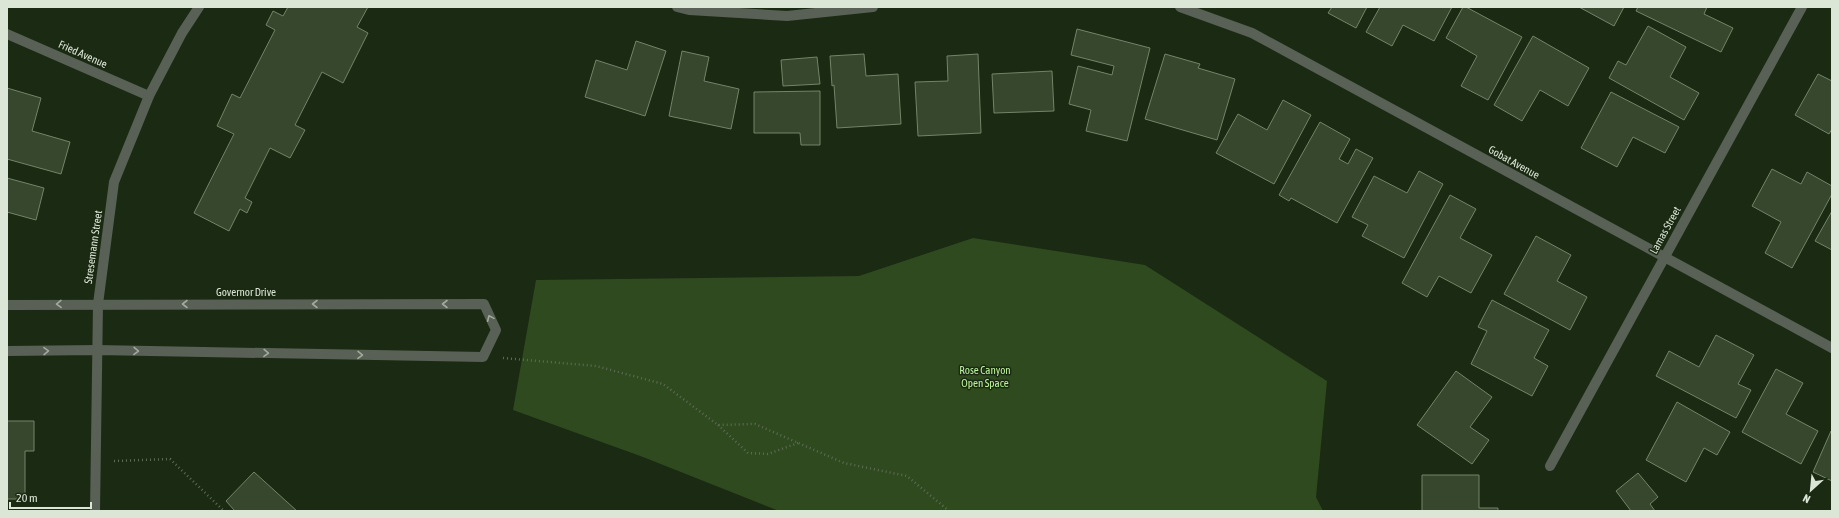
<svg xmlns="http://www.w3.org/2000/svg" width="1839" height="518" font-family="'Asap Condensed',sans-serif">
<rect width="100%" height="100%" fill="#1b2a12"/>
<path fill="#2f4a1e" d="M973 238 1145 265 1327 381 1316 497 1323 511H779L643 457 513 410 536 280 859 276Z"/>
<g fill="#37472e" stroke="#728469">
<path d="M288 7H368L357 27 368 33 343 83 322 72 295 125 305 130 290 158 270 148 245 198 252 202 247 213 240 209 229 231 194 213 234 134 217 126 232 94 240 98 275 30 266 25 273 11 283 16Z"/>
<path d="M1332 7H1367L1356 28 1328 13Z"/>
<path d="M1380 7H1452L1434 41 1403 25 1392 46 1366 32Z"/>
<path d="M1463 7H1466L1522 37 1488 100 1461 86 1477 56 1446 38Z"/>
<path d="M1579 7H1624L1614 26Z"/>
<path d="M1638 7H1707L1704 14 1733 28 1721 52 1636 11Z"/>
<path d="M1648 26 1686 47 1670 77 1699 93 1684 120 1609 78 1618 61 1626 65Z"/>
<path d="M1077 29 1150 48 1127 141 1086 131 1091 110 1069 104 1078 66 1112 75 1114 66 1071 55Z"/>
<path d="M1533 36 1589 68 1568 106 1540 90 1522 121 1494 105Z"/>
<path d="M636 41 666 51 645 116 585 97 596 60 627 70Z"/>
<path d="M682 51 709 57 704 81 739 89 731 129 669 116Z"/>
<path d="M864 54 866 76 898 74 901 124 837 128 834 85 832 86 830 56Z"/>
<path d="M978 54 981 133 918 136 915 82 948 81 947 56Z"/>
<path d="M1165 54 1200 64 1198 68 1235 79 1217 140 1145 119Z"/>
<path d="M817 57 820 84 783 86 781 60Z"/>
<path d="M1052 71 1054 111 994 113 992 74Z"/>
<path d="M1818 74 1832 81V129L1829 134 1795 115Z"/>
<path d="M7 88 41 98 32 131 70 142 61 174 7 159Z"/>
<path d="M820 91V145H801L800 133H754V92Z"/>
<path d="M1611 92 1679 127 1665 153 1633 137 1617 167 1581 148Z"/>
<path d="M1283 100 1311 115 1274 184 1216 153 1238 114 1267 130Z"/>
<path d="M1320 122 1350 139 1339 159 1348 164 1356 149 1373 158 1337 223 1291 198 1289 201 1279 195Z"/>
<path d="M1772 169 1801 184 1807 172 1832 186V194L1792 268 1765 253 1781 222 1752 206Z"/>
<path d="M1419 171 1443 184 1404 258 1362 236 1368 225 1352 217 1374 176 1407 193Z"/>
<path d="M7 178 44 188 36 220 7 212Z"/>
<path d="M1450 195 1476 209 1460 238 1492 255 1471 293 1439 276 1427 297 1402 283Z"/>
<path d="M1832 211V250L1815 241Z"/>
<path d="M1536 236 1571 255 1557 281 1587 297 1570 330 1504 294Z"/>
<path d="M1492 300 1549 330 1534 358 1548 366 1532 396 1471 364 1487 331 1478 327Z"/>
<path d="M1716 335 1754 355 1738 384 1751 390 1736 418 1656 376 1669 351 1699 367Z"/>
<path d="M1776 369 1803 383 1786 414 1818 431 1801 464 1742 432Z"/>
<path d="M1456 371 1492 397 1470 427 1489 440 1472 464 1417 425Z"/>
<path d="M1677 402 1730 432 1717 455 1704 448 1686 482 1646 460Z"/>
<path d="M7 421H34V451H25V499H7Z"/>
<path d="M1831 431H1832V481L1813 472Z"/>
<path d="M254 472 297 511H235L226 501Z"/>
<path d="M1638 473 1658 497 1650 504 1655 511H1631L1616 491Z"/>
<path d="M1422 475H1479V508H1498V511H1422Z"/>
</g>
<g fill="none" stroke-linecap="round" stroke-linejoin="round">
<g stroke="#5e6b56" stroke-width="2.5" stroke-dasharray="1 3" stroke-linecap="butt">
<path d="M503 358 596 366 663 384 718 425 755 424 844 463 907 476 949 511"/>
<path d="M718 425 748 453 768 454 798 443"/>
<path d="M114 461 170 459 223 510"/>
</g>
<g stroke="#596055" stroke-width="10">
<path d="M677 7 689 10 787 16 873 7"/>
<path d="M1180 7 1252 33 1832 348"/>
<path d="M7 34 149 96"/>
<path d="M7 305 484 304 496 330 483 357 97 350 7 351"/>
<path d="M1550 466 1802 7"/>
<path d="M95 511 98 304 114 182 149 96 182 33 199 7"/>
</g>
</g>
<defs><path id="oneway-chevron" d="M-2-3.5L2.5 0L-2 3.5" fill="none" stroke-width="1.6" stroke-linecap="round" stroke-linejoin="round"/></defs>
<g stroke="#a1aa9c">
<use href="#oneway-chevron" transform="translate(59 304) rotate(179)"/>
<use href="#oneway-chevron" transform="translate(185 304) rotate(180)"/>
<use href="#oneway-chevron" transform="translate(315 304) rotate(180)"/>
<use href="#oneway-chevron" transform="translate(445 304) rotate(180)"/>
<use href="#oneway-chevron" transform="translate(490 318) rotate(-114)"/>
<use href="#oneway-chevron" transform="translate(46 351) rotate(-1)"/>
<use href="#oneway-chevron" transform="translate(136 351) rotate(1)"/>
<use href="#oneway-chevron" transform="translate(266 353) rotate(1)"/>
<use href="#oneway-chevron" transform="translate(360 355) rotate(1)"/>
</g>
<g text-anchor="middle" dominant-baseline="central" stroke-width="3" stroke-linejoin="round" paint-order="stroke">
<g font-size="11" fill="#dce6d7" stroke="#1b2a12">
<text transform="translate(83 54) rotate(24)">Fried Avenue</text>
<text transform="translate(1514 162) rotate(29)">Gobat Avenue</text>
<text transform="translate(1665 230) rotate(-61)">Lamas Street</text>
<text transform="translate(93 247) rotate(-82)">Stresemann Street</text>
<text x="246" y="292">Governor Drive</text>
</g>
<g font-size="11" fill="#bdf39e" stroke="#1b2a12">
<text x="985" y="370">Rose Canyon<tspan x="985" dy="13">Open Space</tspan></text>
</g>
</g>
<rect width="1839" height="518" fill="none" stroke="#dce6d7" stroke-width="16"/>
<g transform="translate(1811 490) rotate(207)" stroke="#1b2a12" stroke-width="3" paint-order="stroke">
<path d="M0-3L7 15L0 10L-7 15Z" fill="#dce6d7"/>
<text y="-6" font-size="11" font-weight="bold" text-anchor="middle" fill="#dce6d7">N</text>
</g>
<path d="M10 502v6h81v-6" fill="none" stroke="#dce6d7" stroke-width="2"/>
<text x="16" y="502" font-size="12" fill="#dce6d7" stroke="#1b2a12" stroke-width="3" paint-order="stroke">20 m</text>
</svg>
